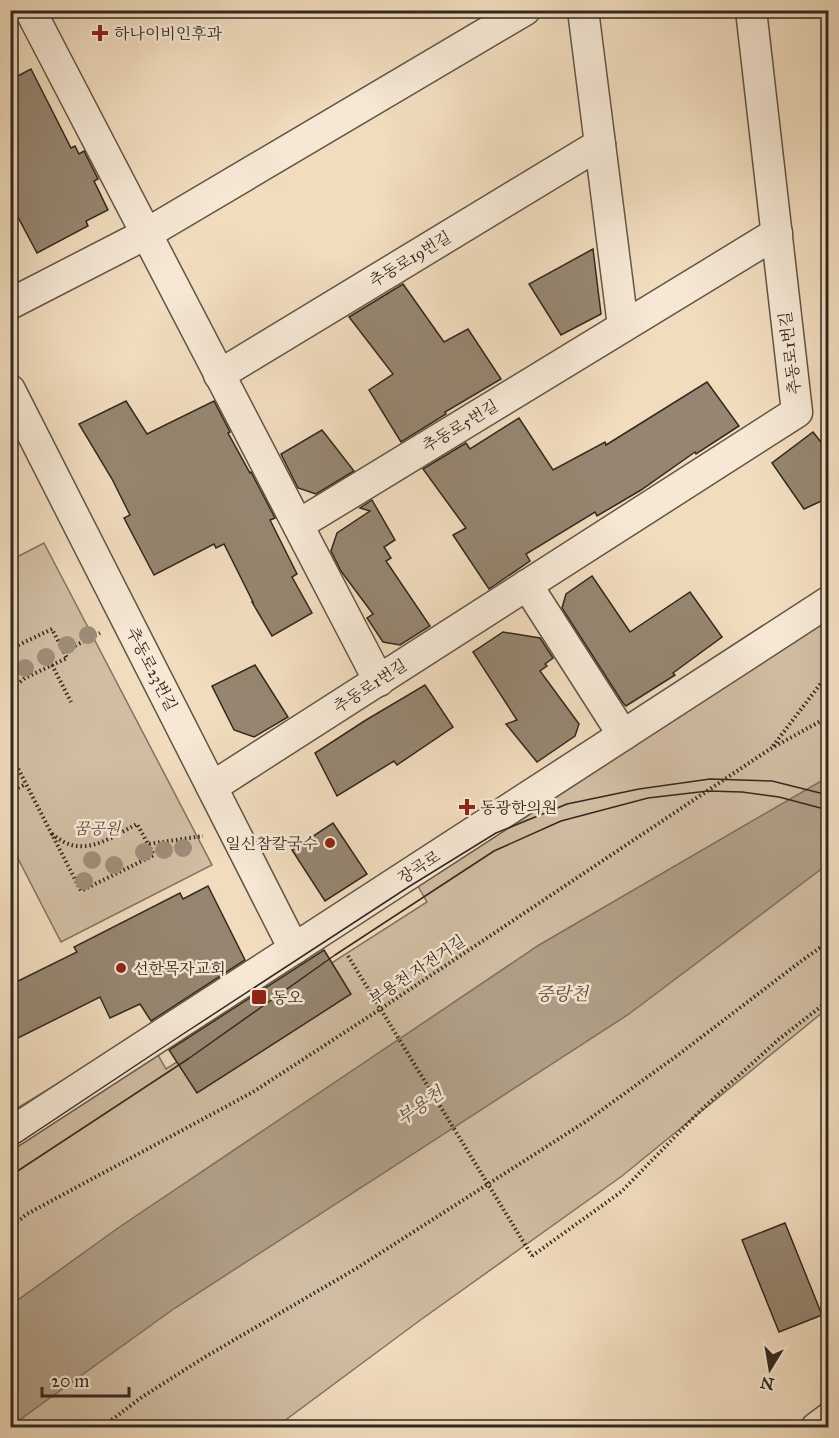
<svg xmlns="http://www.w3.org/2000/svg" width="839" height="1438" font-family="'IM FELL Great Primer','Noto Serif KR',serif">
<rect width="100%" height="100%" fill="#f1dcbe"/>
<filter id="stains"><feTurbulence type="fractalNoise" baseFrequency=".00333" numOctaves="4"/><feColorMatrix values="0 0 0 0 .2 0 0 0 0 .09 0 0 0 0 .02 0 0 0 .5 -.17"/></filter>
<radialGradient id="worn" r=".72"><stop offset=".6" stop-color="#630" stop-opacity="0"/><stop offset="1" stop-color="#630" stop-opacity=".3"/></radialGradient>
<g fill="#d1bda3" stroke="#827260" stroke-width="1.5">
<path d="M44 543 212 865 61 942 11 845V560Z"/>
<path d="M828 598V1008L622 1176 419 1321 276 1427 11 1428V1112L144 1031 166 1069 427 902 407 867Z"/>
</g>
<path fill="#b09f88" stroke="#7e6f5e" stroke-width="1.5" d="M828 777V864L629 1014 175 1308 11 1426V1305L118 1228 539 945Z"/>
<g fill="#968671" stroke="#33281e" stroke-width="1.5">
<path d="M31 69 71 148 75 146 79 154 84 151 98 179 94 181 108 210 86 221 88 226 37 253 10 202V80Z"/>
<path d="M593 249 601 314 561 335 529 284Z"/>
<path d="M403 284 444 342 468 329 501 379 445 412 446 414 401 442 369 390 393 374 349 317Z"/>
<path d="M707 382 739 426 696 454 695 452 641 490 597 516 595 512 526 554 530 561 489 589 453 535 466 528 423 469 466 443 470 449 519 418 553 470 605 442 606 445Z"/>
<path d="M126 401 147 434 214 401 230 432 228 433 250 473 251 472 275 518 270 520 297 574 292 577 312 613 272 636 252 602H253L224 544 216 548 214 544 154 575 124 518 130 515 112 479 79 424Z"/>
<path d="M322 430 354 471 316 494 298 488 281 454Z"/>
<path d="M813 432 828 451V498L804 509 772 463Z"/>
<path d="M372 500 395 540 384 547 391 558 386 561 430 626 400 645 383 642 367 618 373 614 341 571 331 551 337 533 370 511 360 508Z"/>
<path d="M592 576 630 632 690 592 722 637 673 673 675 675 626 706 623 703 562 608 566 594Z"/>
<path d="M503 632 540 638 553 658 545 664 547 666 540 671 579 724 575 736 537 762 506 724 517 720 473 652Z"/>
<path d="M255 665 288 717 254 737 234 730 212 686Z"/>
<path d="M425 685 453 727 397 765 394 761 337 796 315 753 366 720Z"/>
<path d="M333 823 367 874 325 901 292 850Z"/>
<path d="M208 886 245 960 151 1021 140 1004 110 1018 100 997 10 1042V985L77 952 74 947 180 893 183 899Z"/>
<path d="M324 950 351 994 197 1093 169 1050Z"/>
<path d="M785 1223 822 1315 779 1332 742 1240Z"/>
</g>
<g fill="none" stroke-linecap="round" stroke-linejoin="round">
<g stroke="#625546" stroke-width="33">
<g id="minor">
<path d="M30 10 379 681"/>
<path d="M583 10 623 326"/>
<path d="M10 304 146 234 525 10"/>
<path d="M219 375 600 144"/>
<path d="M10 390 294 949"/>
<path d="M298 525 777 233"/>
<path d="M527 585 623 735"/>
<path d="M212 787 797 412 751 10"/>
<path d="M10 1133 828 602"/>
<path d="M816 1428 828 1419"/>
</g>
</g>
<g stroke="#33281e" stroke-width="4" stroke-dasharray="1.5 3" stroke-linecap="butt">
<path d="M10 649 52 629 67 658 25 678 10 690"/>
<path d="M63 652 100 633"/>
<path d="M52 665 71 702"/>
<path d="M773 746 828 674"/>
<path d="M10 753 81 891 154 855 148 844"/>
<path d="M10 792 26 784"/>
<path d="M52 834C56 837 60 840 64 842 89 855 115 835 137 824L148 844 203 836"/>
<path d="M10 1228 27 1214 253 1092 382 1008 770 749 828 717"/>
<path d="M532 1256 621 1192 701 1110 778 1040 828 1001"/>
<path d="M101 1428 142 1397 205 1357 357 1268 585 1122 678 1055 800 962 828 942"/>
</g>
<use href="#minor" stroke="#f6e8d5" stroke-width="30"/>
<g stroke="#33281e" stroke-width="1.5">
<path d="M10 1149 180 1036 410 886 496 833 567 804 639 789 710 779 772 781 828 795"/>
<path d="M10 1176 188 1059 335 955 494 851 561 821 648 798 708 791 742 792 779 797 828 810"/>
</g>
<path stroke="#33281e" stroke-width="4" stroke-dasharray="1.5 3" stroke-linecap="butt" d="M348 956 532 1256"/>
</g>
<g fill="#9e8d78">
<circle cx="88" cy="635" r="9"/>
<circle cx="67" cy="645" r="9"/>
<circle cx="46" cy="657" r="9"/>
<circle cx="25" cy="668" r="9"/>
<circle cx="183" cy="848" r="9"/>
<circle cx="164" cy="850" r="9"/>
<circle cx="144" cy="852" r="9"/>
<circle cx="92" cy="860" r="9"/>
<circle cx="114" cy="865" r="9"/>
<circle cx="84" cy="881" r="9"/>
</g>
<g fill="#8f2418" stroke="#f6e8d5" stroke-width="2">
<path d="M97 24h6v6h6v6h-6v6h-6v-6h-6v-6h6z"/>
<path d="M464 798h6v6h6v6h-6v6h-6v-6h-6v-6h6z"/>
<circle cx="330" cy="843" r="6"/>
<circle cx="121" cy="968" r="6"/>
<rect x="251" y="989" width="16" height="16" rx="3"/>
</g>
<g text-anchor="middle" dominant-baseline="central" stroke-width="5" stroke-linejoin="round" paint-order="stroke">
<g font-size="16" fill="#33281e" stroke="#f6e8d5" text-anchor="start">
<text x="114" y="33">하나이비인후과</text>
<text x="480" y="807">동광한의원</text>
<text x="318" y="843" text-anchor="end">일신참칼국수</text>
<text x="133" y="968">선한목자교회</text>
<text x="272" y="997">동오</text>
</g>
<g font-size="16" fill="#33281e" stroke="#f6e8d5">
<text transform="translate(410 259) rotate(-31)">추동로19번길</text>
<text transform="translate(790 353) rotate(-97)">추동로1번길</text>
<text transform="translate(460 426) rotate(-31)">추동로5번길</text>
<text transform="translate(152 669) rotate(63)">추동로23번길</text>
<text transform="translate(370 686) rotate(-33)">추동로1번길</text>
<text transform="translate(419 867) rotate(-33)">장곡로</text>
<text transform="translate(417 970) rotate(-34)">부용천 자전거길</text>
</g>
<g font-size="16" font-style="italic" fill="#5a4d3f" stroke="#f6e8d5">
<text x="97" y="828">꿈공원</text>
</g>
<g font-size="18" font-style="italic" fill="#584c3e" stroke="#f6e8d5">
<text x="562" y="994">중랑천</text>
<text transform="translate(420 1106) rotate(-35)">부용천</text>
</g>
</g>
<rect width="839" height="1438" fill="none" stroke="#f1dcbe" stroke-width="36"/>
<rect x="12" y="12" width="815" height="1414" fill="none" stroke="#33281e" stroke-width="3"/>
<rect x="18" y="18" width="803" height="1402" fill="none" stroke="#33281e" stroke-width="1.5"/>
<g transform="translate(770 1369) rotate(191)" stroke="#f6e8d5" stroke-width="4.5" paint-order="stroke">
<path d="M0-4.5L10 22L0 15L-10 22Z" fill="#33281e"/>
<text y="-9" font-size="16" font-weight="bold" text-anchor="middle" fill="#33281e">N</text>
</g>
<path d="M42 1387v9h87v-9" fill="none" stroke="#33281e" stroke-width="3"/>
<text x="51" y="1387" font-size="18" fill="#33281e" stroke="#f6e8d5" stroke-width="4.5" paint-order="stroke">20 m</text>
<rect width="100%" height="100%" filter="url(#stains)"/>
<rect width="100%" height="100%" fill="url(#worn)"/>
</svg>
